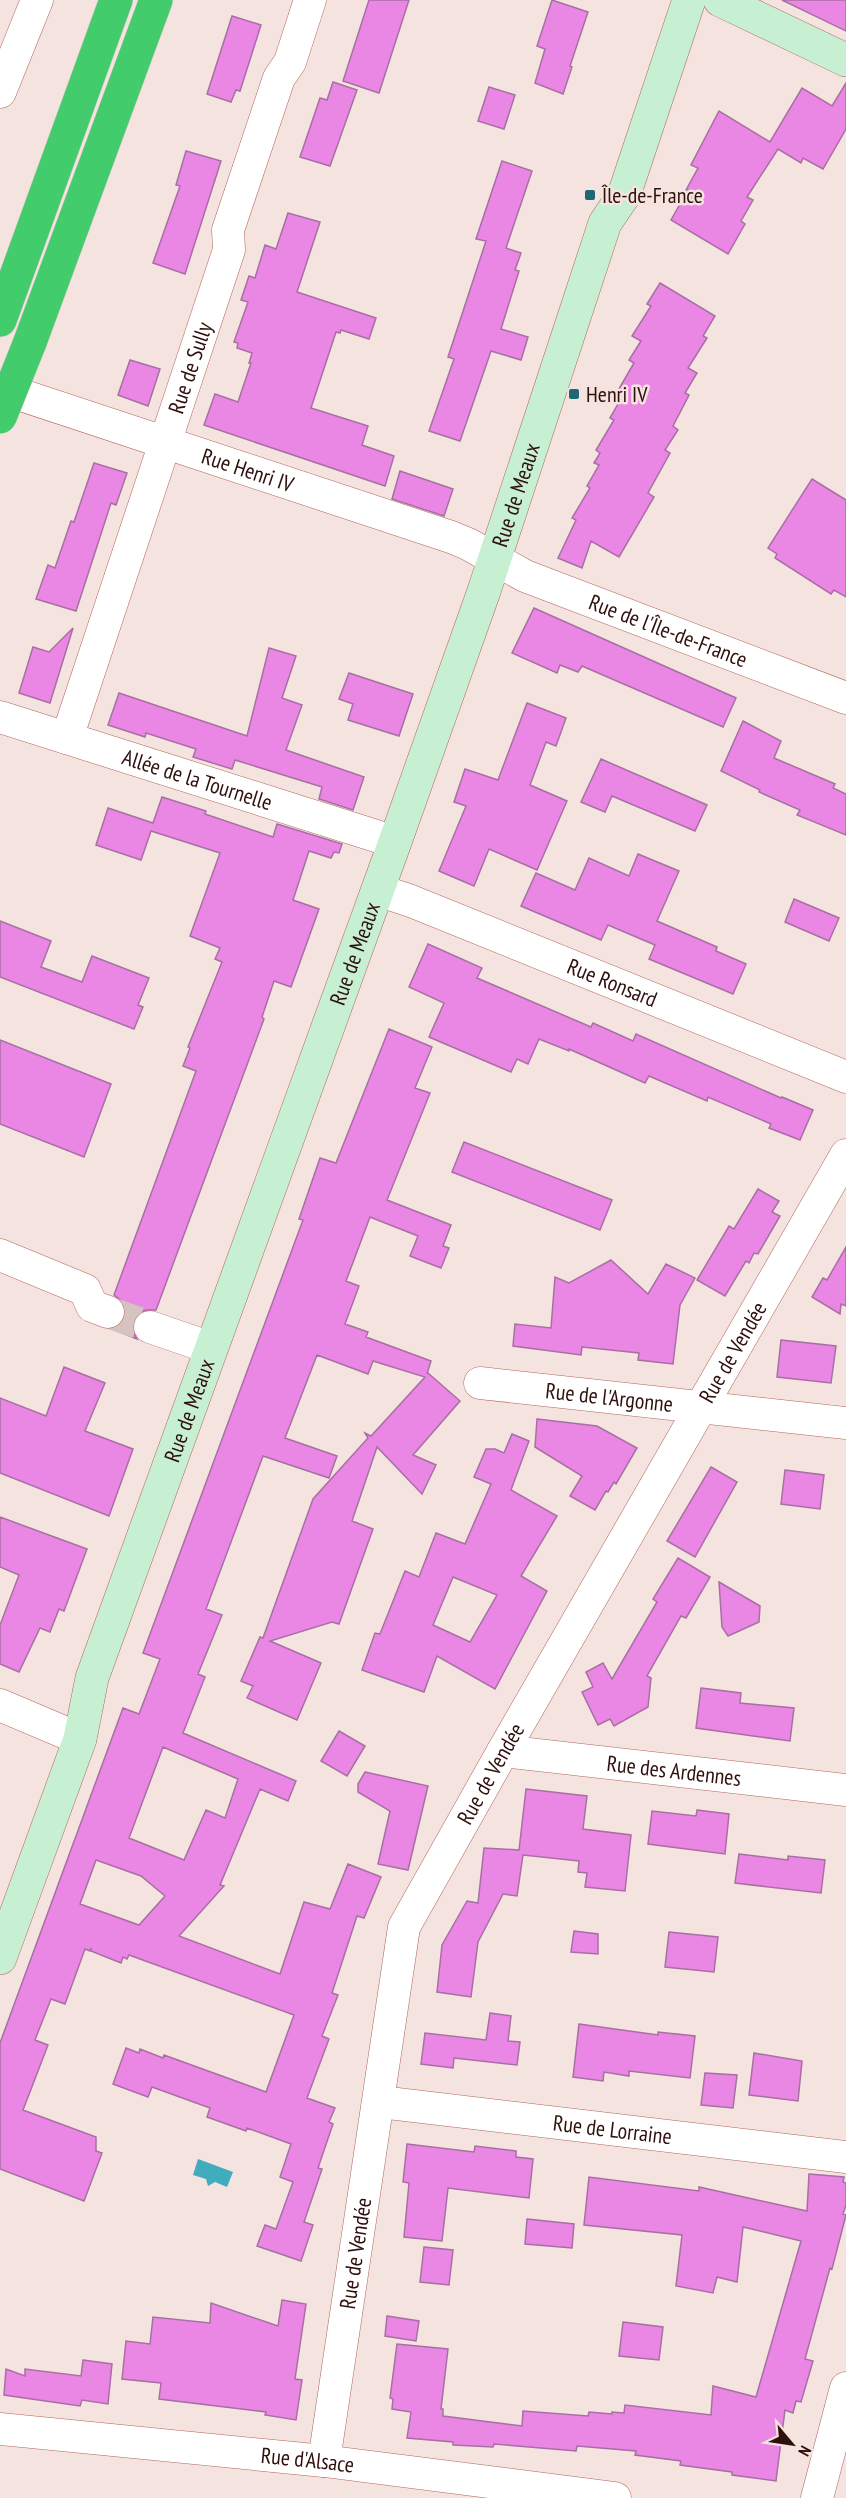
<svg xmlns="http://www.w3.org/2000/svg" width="846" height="2498" font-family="'PT Sans Narrow',sans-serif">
<rect width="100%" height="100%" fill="#f4e3df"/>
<path fill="#40acbd" d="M198 2159 233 2172 227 2187 215 2182 208 2186 206 2179 193 2175Z"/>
<g fill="#ea87e4" stroke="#a86fa3" stroke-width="1.5" fill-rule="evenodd">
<path d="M369 0H409L379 93 343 81Z"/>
<path d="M552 0 588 12 570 66 572 67 563 94 535 83 545 49 537 46Z"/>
<path d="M782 0H846V31Z"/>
<path d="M232 16 261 25 240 91 236 90 231 102 207 94Z"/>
<path d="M333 82 357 90 330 166 300 157 320 98 327 100Z"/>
<path d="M846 83V129L823 169 803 158 801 163 778 149 747 197 753 200 741 221 745 224 728 254 671 220 688 190H686L698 168 691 165 719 111 770 142 802 88 832 106Z"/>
<path d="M489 87 515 95 504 129 478 121Z"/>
<path d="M186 151 221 161 185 274 153 263 180 186 176 185Z"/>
<path d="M502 161 532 171 506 248 521 253 515 270 519 271 501 329 528 337 521 360 491 351 460 441 429 431 454 359 448 357 486 241 476 239Z"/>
<path d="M288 213 320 222 297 292 376 318 369 339 341 330 340 333 336 332 311 408 368 426 362 445 394 456 385 486 204 425 215 394 238 402 251 363H249L252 353 237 348 238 343 234 342 248 302 241 300 249 276 255 278 265 245 276 249Z"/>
<path d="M660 283 715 316 703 336 707 338 688 368 697 373 685 393 689 395 673 426 678 430 665 450 670 453 648 493 654 497 619 557 591 541 582 568 558 558 576 520 572 518 590 488 587 486 599 465 594 463 600 453 596 450 614 420 610 418 622 397 616 394 634 363 629 360 641 341 632 336 651 306 647 304Z"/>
<path d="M130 360 160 369 148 406 118 395Z"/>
<path d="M94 463 127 473 116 505 111 503 76 611 36 599 48 565 55 568 71 521 74 522Z"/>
<path d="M400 471 453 489 444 516 392 499Z"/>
<path d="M812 479 846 500V597L834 590 831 594 775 558 777 554 768 548Z"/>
<path d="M534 608 736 698 723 727 582 666 578 672 560 665 557 673 512 653Z"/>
<path d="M73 628 50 703 19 693 33 647 49 652Z"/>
<path d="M269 648 296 656 282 698 302 705 286 750 364 777 353 810 319 799 322 787 235 760 232 769 193 757 196 749 146 733 145 737 108 725 119 693 247 736Z"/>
<path d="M349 673 413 694 399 736 348 720 353 704 339 699Z"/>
<path d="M527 703 566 718 556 746 546 742 530 785 567 801 537 870 489 849 474 886 439 871 466 806 454 802 465 769 498 780Z"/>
<path d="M743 721 781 741 774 758 835 784 833 788 846 794V835L797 815 800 810 759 792 760 790 721 771Z"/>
<path d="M601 759 707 805 695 831 612 796 605 812 581 802Z"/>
<path d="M162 797 206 811 205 814 273 837 277 824 342 844 339 853 334 852 331 858 309 851 293 900 319 909 291 987 274 981 262 1017 264 1019 156 1310H146L139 1313 133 1321 132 1330 137 1339 112 1329 120 1325 125 1319 126 1310 122 1301 114 1295 196 1071 183 1066 190 1048 188 1047 222 962 215 959 220 948 190 936 220 853 151 831 141 860 96 845 108 808 153 823Z"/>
<path d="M638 854 679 871 657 921 717 947 716 951 746 964 733 994 649 959 655 945 608 925 601 940 521 906 536 873 575 890 589 858 629 876Z"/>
<path d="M794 899 839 918 829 941 785 922Z"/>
<path d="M0 921 51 941 41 967 82 982 92 956 149 978 138 1005 143 1007 134 1029 0 977Z"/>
<path d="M428 944 482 968 477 978 591 1027 593 1023 633 1041 636 1034 781 1098 782 1097 813 1110 800 1140 769 1128 771 1124 708 1097 707 1101 649 1076 645 1083 569 1049V1051L539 1039 528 1064 517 1059 511 1072 429 1037 444 1003 409 987Z"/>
<path d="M389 1029 432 1047 415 1088 430 1093 387 1200 451 1225 443 1246 449 1248 441 1268 410 1256 418 1236 370 1217 346 1281 359 1286 345 1324 368 1332 366 1337 431 1361 427 1374 428 1373 460 1401 413 1455 436 1465 422 1494 377 1447 352 1521 373 1529 339 1624 332 1622 270 1641 321 1663 297 1720 247 1698 253 1686 241 1681 260 1637 263 1638 313 1499 368 1438 365 1433 371 1436 425 1377 373 1361 368 1374 317 1355 285 1438 337 1456 329 1478 263 1456 206 1609 222 1615 198 1674 205 1677 183 1733 296 1781 288 1801 260 1789 220 1885 224 1886 179 1936 280 1974 304 1902 330 1909 348 1864 381 1877 364 1918 357 1916 332 1993 338 1995 322 2036 329 2039 307 2098 335 2108 329 2122 333 2124 318 2168 322 2169 304 2222 313 2225 301 2261 257 2246 265 2225 276 2229 293 2182 280 2177 291 2144 247 2128 246 2131 207 2117 210 2108 152 2087 148 2097 113 2084 126 2048 139 2053 140 2049 163 2058 164 2055 266 2092 294 2015 129 1955 127 1959 123 1957 121 1963 91 1951V1948L90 1951 85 1949 65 2004 51 1999 35 2040 48 2045 23 2110 96 2137V2151L102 2153 84 2201 0 2169V2043L123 1708 139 1714 160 1659 143 1653 303 1220 299 1219 320 1158 336 1163ZM163 1747 238 1779 225 1818 206 1810 184 1860 129 1838ZM96 1860 141 1876 165 1896 139 1925 80 1904Z"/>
<path d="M0 1040 111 1084 84 1157 0 1124Z"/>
<path d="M464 1142 612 1200 600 1230 452 1172Z"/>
<path d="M758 1189 779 1201 772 1212 780 1216 758 1254 754 1253 749 1263 746 1261 725 1296 697 1280 729 1226 734 1229Z"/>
<path d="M846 1247V1306L841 1304 840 1314 812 1297 823 1278 827 1280Z"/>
<path d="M611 1260 648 1294 666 1264 695 1278 680 1305 673 1364 638 1360 639 1353 582 1347 581 1355 513 1346 515 1324 551 1328 555 1277 569 1283Z"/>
<path d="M781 1340 836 1346 831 1383 777 1377Z"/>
<path d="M64 1367 105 1383 85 1431 133 1449 109 1516 0 1473V1398L46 1416Z"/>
<path d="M537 1419 597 1426 637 1448 616 1484 614 1482 608 1492 606 1491 595 1510 570 1496 582 1476 535 1447Z"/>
<path d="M512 1434 529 1441 511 1490 557 1516 521 1576 547 1591 495 1689 437 1656 424 1692 362 1670 375 1633 380 1634 405 1571 419 1577 436 1533 465 1544 491 1484 474 1477 486 1449H495L504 1453ZM453 1577 497 1595 470 1642 433 1625Z"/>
<path d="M711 1467 737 1482 695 1557 667 1541Z"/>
<path d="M785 1470 824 1475 820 1509 781 1504Z"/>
<path d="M0 1517 87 1549 64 1611 59 1609 50 1632 40 1628 19 1672 0 1664V1625L19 1575 0 1567Z"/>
<path d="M678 1558 710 1577 686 1618 681 1616 647 1676 651 1678 648 1707 614 1726 610 1719 598 1725 582 1692 593 1687 586 1672 603 1663 612 1679 657 1602 653 1599Z"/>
<path d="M719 1582 760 1606 759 1622 728 1636 722 1627Z"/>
<path d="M701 1688 741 1693 740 1703 794 1708 790 1741 696 1728Z"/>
<path d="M339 1731 365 1746 347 1776 321 1761Z"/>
<path d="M365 1772 428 1786 408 1870 378 1864 390 1811 358 1792V1784Z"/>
<path d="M526 1789 587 1796 583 1829 631 1835 625 1891 585 1887 587 1873 578 1872 579 1861 523 1855 517 1896 503 1894 478 1942 471 1997 437 1992 442 1945 467 1901 478 1903 484 1848 519 1850Z"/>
<path d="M697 1810 729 1814 725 1854 648 1844 652 1811 696 1816Z"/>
<path d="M739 1854 788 1860V1856L825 1860 821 1893 735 1883Z"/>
<path d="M574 1931 598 1934V1954L571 1952Z"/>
<path d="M669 1932 718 1937 714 1972 665 1967Z"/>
<path d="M490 2013 511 2016 508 2041 520 2042 517 2065 454 2058 453 2068 421 2064 425 2033 486 2040Z"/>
<path d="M579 2024 658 2035V2032L695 2036 690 2078 629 2071V2076L604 2072 603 2081 573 2077Z"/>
<path d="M754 2053 802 2061 798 2101 749 2095Z"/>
<path d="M705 2073 737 2075 733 2108 701 2105Z"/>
<path d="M407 2144 474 2152 475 2146 516 2151V2157L533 2159 529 2198 448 2188 442 2241 404 2237 409 2183 403 2182Z"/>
<path d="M809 2174 844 2177 843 2182 846 2183V2205L843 2214 846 2215 832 2269 830 2268 805 2359 813 2361 801 2402 796 2401 793 2413 785 2410 776 2481 732 2475V2472L680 2465 681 2461 635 2455 636 2451 577 2446 576 2451 494 2444 493 2447 453 2445V2442L407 2438 411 2412 392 2409 393 2399 390 2398 397 2344 448 2349 441 2409H443V2416L522 2426 523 2411 588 2416 589 2412 612 2414V2412L624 2413 625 2405 711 2415 713 2386 756 2397 801 2241 743 2227 737 2282 717 2277 713 2293 676 2286 682 2235 584 2225 589 2177 699 2191V2187L807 2211Z"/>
<path d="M527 2219 574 2224 572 2248 525 2244Z"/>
<path d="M424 2247 453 2250 449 2285 420 2282Z"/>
<path d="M282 2300 306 2304 295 2379 302 2380 296 2420 265 2415 266 2412 159 2399 161 2383 122 2379 126 2341 150 2344 153 2317 210 2323 211 2303 278 2326Z"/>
<path d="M387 2316 419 2321 416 2341 385 2336Z"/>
<path d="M623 2322 663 2327 659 2360 619 2356Z"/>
<path d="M83 2360 112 2364 108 2404 82 2400 80 2406 4 2395 6 2369 25 2376V2369L81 2376Z"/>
</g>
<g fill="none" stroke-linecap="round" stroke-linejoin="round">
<path stroke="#d6c3bf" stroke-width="32" stroke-dasharray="32 16" stroke-linecap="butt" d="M108 1312 150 1327"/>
<g stroke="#b2665a" stroke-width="33">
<g id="street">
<path d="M0 92 37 0"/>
<path id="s1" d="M0 388 451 537 468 544 525 576 846 698"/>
<path id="s2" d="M0 717 395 842"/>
<path id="s3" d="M67 738 229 250 228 230 279 78 290 62 310 0"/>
<path id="s4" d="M378 890 411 901 846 1077"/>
<path d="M0 1255 85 1290 92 1306 108 1312"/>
<path d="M150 1327 211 1348"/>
<path id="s5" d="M480 1383 846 1423"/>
<path d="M0 1705 80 1739"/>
<path id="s6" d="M503 1751 846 1790"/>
<path id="s7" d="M380 2102 846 2157"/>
<path id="s8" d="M0 2429 324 2461 615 2498"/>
<path id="s9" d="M324 2461 404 1927 503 1751 846 1155"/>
<path d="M817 2498 846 2388"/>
</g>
</g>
<g stroke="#b2665a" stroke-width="34">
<g id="secondary">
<path d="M720 0 846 60"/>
<path id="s10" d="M0 1958 80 1739 92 1678 395 842 484 591 605 223 624 195 689 0"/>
</g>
</g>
<g stroke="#c9c1c0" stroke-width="34">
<g id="highway">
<path d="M0 320 116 0"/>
<path d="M30 342 156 0"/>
</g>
</g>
<use href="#street" stroke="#fff" stroke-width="32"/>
<use href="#secondary" stroke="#c7f0d3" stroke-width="33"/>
<use href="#highway" stroke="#43cc6c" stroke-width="33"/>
<g stroke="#c9c1c0" stroke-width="34" stroke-linecap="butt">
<path id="highway-bridge" d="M0 417 30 342"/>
</g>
<use href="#highway-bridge" stroke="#43cc6c" stroke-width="33"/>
</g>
<g fill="#1e6873" stroke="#f4e3df" stroke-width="2">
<rect x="584" y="189" width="12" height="12" rx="3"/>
<rect x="568" y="388" width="12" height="12" rx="3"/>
</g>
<g text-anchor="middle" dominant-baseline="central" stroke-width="5" stroke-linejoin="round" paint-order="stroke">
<g font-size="22" fill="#2e100c" stroke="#f4e3df" text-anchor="start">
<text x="602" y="195">Île-de-France</text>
<text x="586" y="394">Henri IV</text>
</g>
<g font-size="22" fill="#2e100c" stroke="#f4e3df">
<text stroke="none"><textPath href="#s3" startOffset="390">Rue de Sully</textPath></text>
<text stroke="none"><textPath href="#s1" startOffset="261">Rue Henri IV</textPath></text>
<text stroke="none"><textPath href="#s10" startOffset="1552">Rue de Meaux</textPath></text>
<text stroke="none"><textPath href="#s1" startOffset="712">Rue de l'Île-de-France</textPath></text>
<text stroke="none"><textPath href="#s2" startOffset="207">Allée de la Tournelle</textPath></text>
<text stroke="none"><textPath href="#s10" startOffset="1066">Rue de Meaux</textPath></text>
<text stroke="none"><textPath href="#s4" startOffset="252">Rue Ronsard</textPath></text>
<text stroke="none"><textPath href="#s9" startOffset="1202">Rue de Vendée</textPath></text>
<text stroke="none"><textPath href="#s5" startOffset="130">Rue de l'Argonne</textPath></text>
<text stroke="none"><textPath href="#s10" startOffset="580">Rue de Meaux</textPath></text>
<text stroke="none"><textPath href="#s6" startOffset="172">Rue des Ardennes</textPath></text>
<text stroke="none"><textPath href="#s9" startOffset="716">Rue de Vendée</textPath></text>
<text stroke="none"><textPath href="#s7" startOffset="234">Rue de Lorraine</textPath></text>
<text stroke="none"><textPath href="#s9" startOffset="210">Rue de Vendée</textPath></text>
<text stroke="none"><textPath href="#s8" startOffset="309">Rue d'Alsace</textPath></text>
</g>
</g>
<g transform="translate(792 2444) rotate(119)" stroke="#f4e3df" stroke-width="4.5" paint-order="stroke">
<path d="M0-4.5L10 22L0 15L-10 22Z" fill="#2e100c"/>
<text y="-9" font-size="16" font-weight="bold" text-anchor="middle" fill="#2e100c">N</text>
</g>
</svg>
